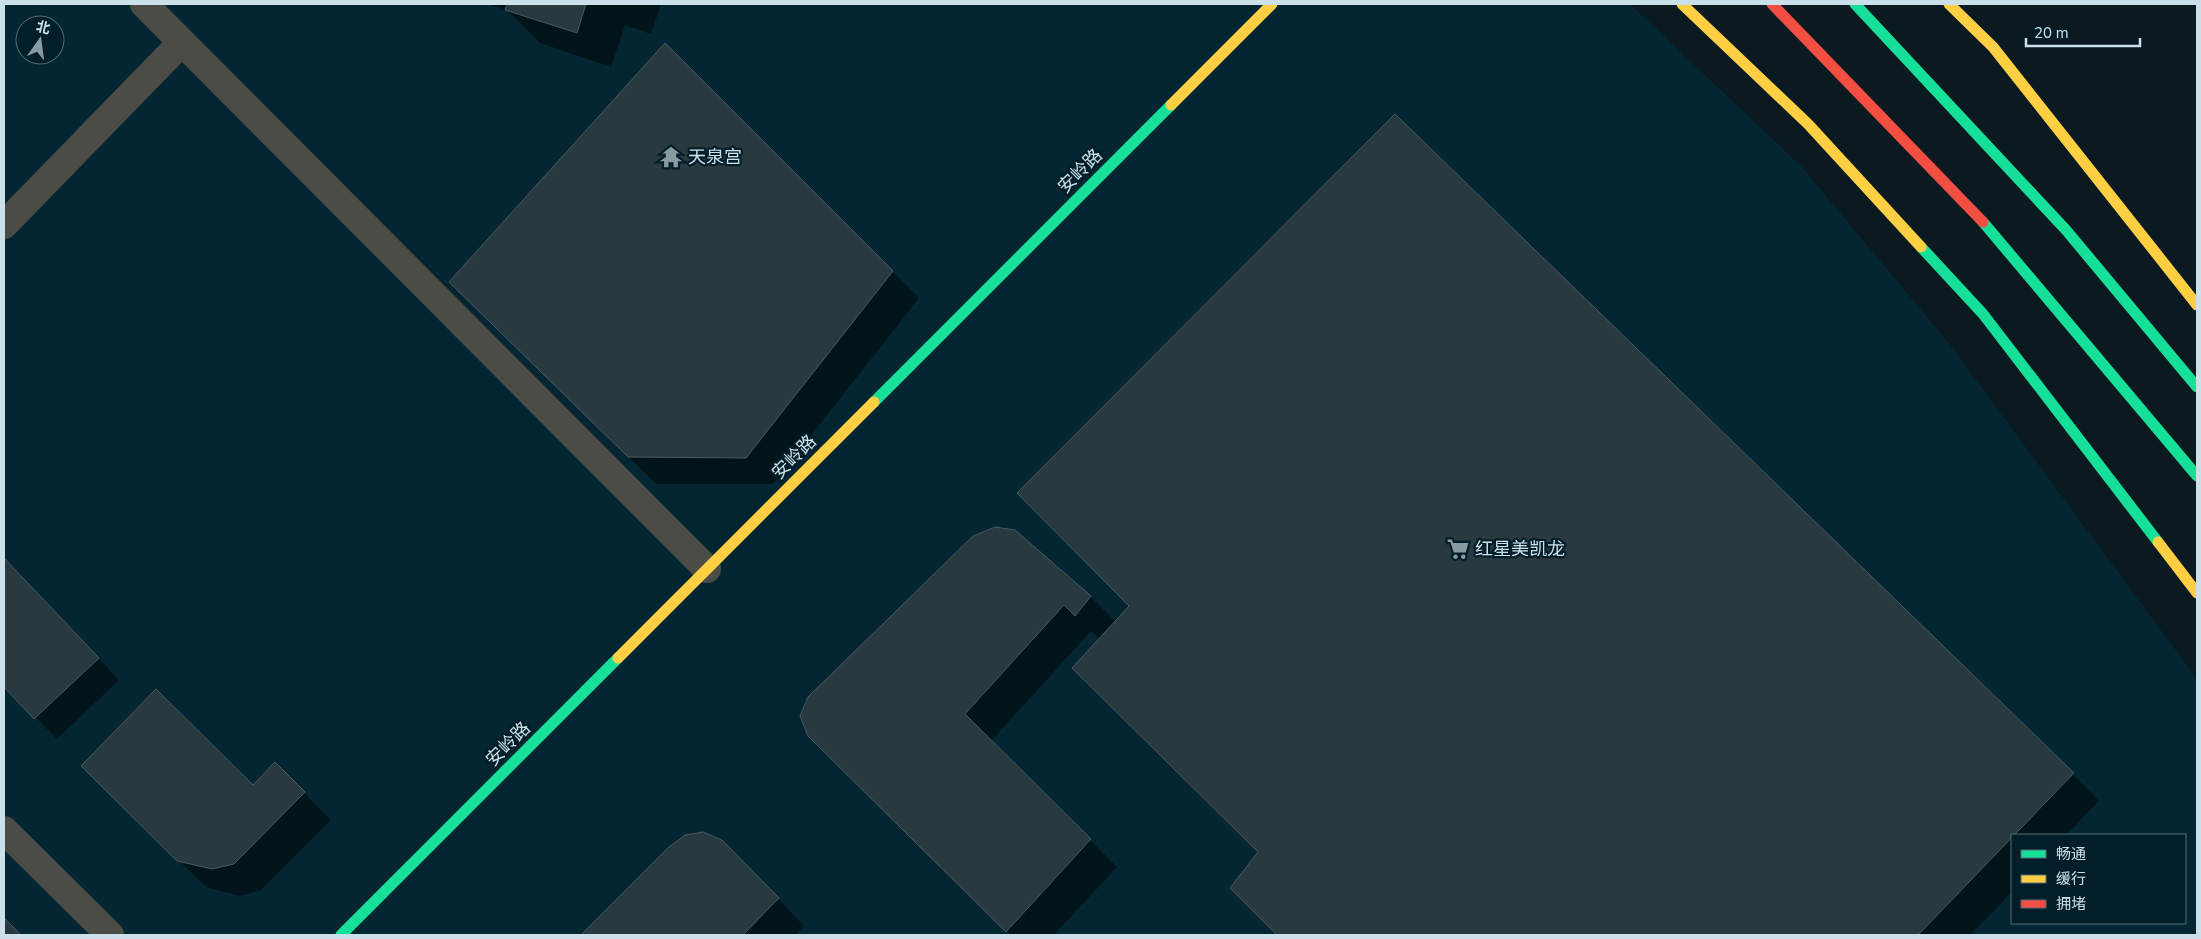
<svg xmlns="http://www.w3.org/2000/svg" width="2201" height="939" font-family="'Nunito Sans','Noto Sans SC',sans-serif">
<rect width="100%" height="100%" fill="#0b1a20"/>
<path fill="#032632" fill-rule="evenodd" d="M4 4H1630L1801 166 1948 342 2197 679V935H4ZM25 25H55V55H25ZM2012 835H2185V923H2012Z"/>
<g fill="#0007">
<path d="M487 4H661L651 34 625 25 611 67 540 43 507 10Z"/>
<path d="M666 45 919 298 773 484H656L478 309Z"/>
<path d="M973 537 1091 597 1116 622 2073 774 2099 801 2066 835H2012V892L1970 935H1279L1231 888 1259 852 1100 639 1091 631 991 741 1117 867 1054 935H1011L809 736Z"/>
<path d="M4 559 119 680 57 739 4 685Z"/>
<path d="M275 764 331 820 261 890 240 896 206 887 109 793 253 787Z"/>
<path d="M670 848 749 868 804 926 795 935H583Z"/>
</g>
<g fill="#283940" stroke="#4a595f">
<path d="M507 4H586L577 33 505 10Z"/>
<path d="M665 43 893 271 746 458 628 457 449 282Z"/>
<path d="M1395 114 2074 773 1918 935H1277L1230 888 1258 852 1072 668 1129 606 1017 493Z"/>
<path d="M995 527 1015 530 1091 596 1075 616 1064 605 965 714 1091 839 1006 932 808 736 800 716 808 697 973 536Z"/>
<path d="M4 558 99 658 34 719 4 687Z"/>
<path d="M156 689 253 785 275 762 305 792 234 864 212 869 177 861 81 766Z"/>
<path d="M703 832 722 840 779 898 743 935H581L669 847 685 835Z"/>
<path d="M4 918 21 935H4Z"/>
</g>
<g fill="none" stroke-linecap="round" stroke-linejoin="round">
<g stroke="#4c4c47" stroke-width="28">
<path d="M144 4 707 569"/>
<path d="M4 225 182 42"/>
<path d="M4 830 110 935"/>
</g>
<g stroke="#16e098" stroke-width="11">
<path d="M1921 247 1983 314 2158 542"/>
<path d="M874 402 1171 105"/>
<path d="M341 935 618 658"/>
</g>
<g stroke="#ffcf43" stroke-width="11">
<path d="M1682 4 1808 124 1921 247"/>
<path d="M1949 4 1993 47 2197 305"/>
<path d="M1171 105 1272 4"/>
<path d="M2158 542 2197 593"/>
<path d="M618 658 874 402"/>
</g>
<g stroke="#16e098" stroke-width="11">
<path d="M1855 4 2066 230 2197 387"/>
<path d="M1983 222 2197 476"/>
</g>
<path stroke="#f24e42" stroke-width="11" d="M1772 4 1983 222"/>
</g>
<defs>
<g id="temple-bare" transform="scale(1.725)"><path d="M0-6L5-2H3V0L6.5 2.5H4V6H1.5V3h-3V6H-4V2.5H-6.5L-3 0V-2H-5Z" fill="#889ba3" stroke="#021e29" stroke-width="2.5" paint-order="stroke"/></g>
<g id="supermarket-bare" transform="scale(1.725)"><path d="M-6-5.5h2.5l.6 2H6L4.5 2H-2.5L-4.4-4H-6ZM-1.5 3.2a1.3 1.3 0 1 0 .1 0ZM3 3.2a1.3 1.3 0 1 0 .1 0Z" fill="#889ba3" stroke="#021e29" stroke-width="2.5" paint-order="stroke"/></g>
</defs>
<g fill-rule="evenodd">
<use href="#temple-bare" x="671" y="157"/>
<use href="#supermarket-bare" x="1458" y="549"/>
</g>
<g text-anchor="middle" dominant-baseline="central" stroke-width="4.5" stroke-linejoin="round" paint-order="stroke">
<g font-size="18" fill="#cce0e9" stroke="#021e29" text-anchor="start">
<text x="688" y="157">天泉宫</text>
<text x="1475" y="549">红星美凯龙</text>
</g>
<g font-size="18" fill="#cce0e9" stroke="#021e29">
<text transform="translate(1080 171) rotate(-45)">安岭路</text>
<text transform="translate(794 457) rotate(-45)">安岭路</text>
<text transform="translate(508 744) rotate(-45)">安岭路</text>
</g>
</g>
<rect width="2201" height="939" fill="none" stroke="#cce0e9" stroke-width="10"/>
<rect x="2011" y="834" width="175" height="90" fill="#021e29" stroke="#536c76"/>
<rect x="2021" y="850" width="25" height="8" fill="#16e098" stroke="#536c76"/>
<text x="2056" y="859" font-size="15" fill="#cce0e9">畅通</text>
<rect x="2021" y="875" width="25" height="8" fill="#ffcf43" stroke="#536c76"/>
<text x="2056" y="884" font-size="15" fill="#cce0e9">缓行</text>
<rect x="2021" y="900" width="25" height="8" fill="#f24e42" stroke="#536c76"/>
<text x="2056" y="909" font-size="15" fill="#cce0e9">拥堵</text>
<g transform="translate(40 40) rotate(14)"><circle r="24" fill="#021e29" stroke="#536c76"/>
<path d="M0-4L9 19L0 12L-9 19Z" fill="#889ba3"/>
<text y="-8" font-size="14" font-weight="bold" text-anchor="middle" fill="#cce0e9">北</text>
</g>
<path d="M2026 38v8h114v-8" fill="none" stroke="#cce0e9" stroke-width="2.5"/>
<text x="2034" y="38" font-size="15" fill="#cce0e9" stroke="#021e29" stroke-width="4" paint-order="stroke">20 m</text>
</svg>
